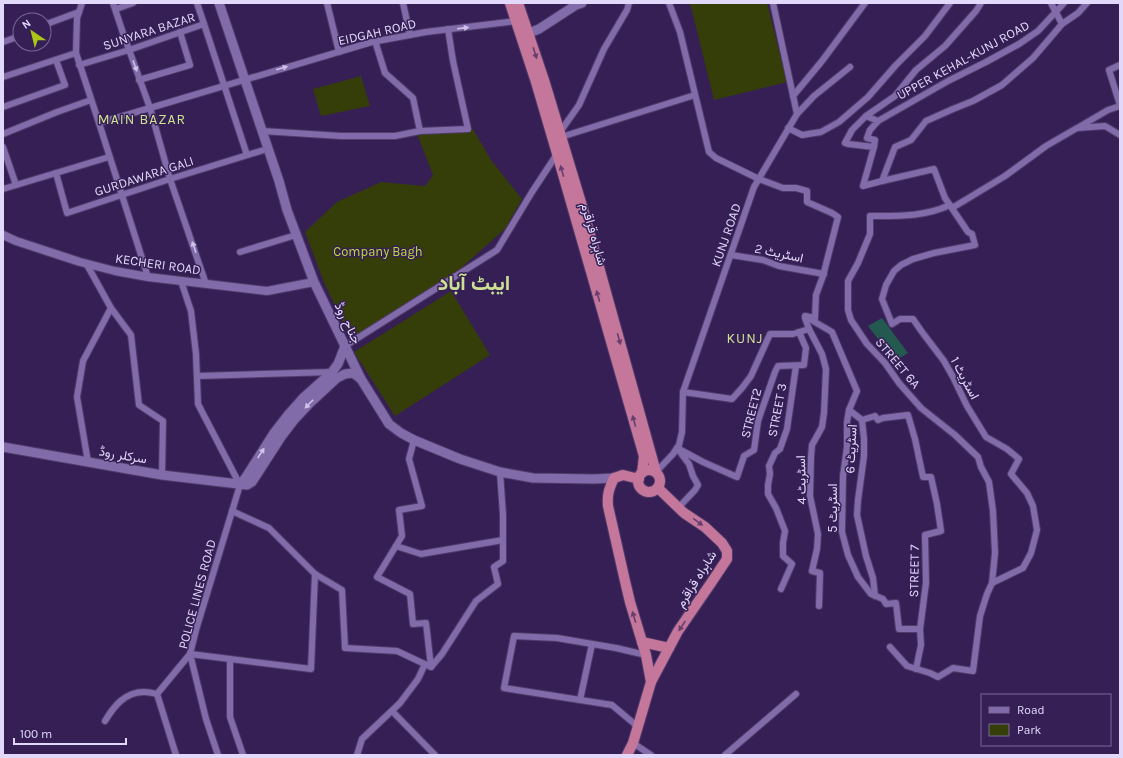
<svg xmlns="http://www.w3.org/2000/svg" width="1123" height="758" font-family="Karla,Vazirmatn,sans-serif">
<rect width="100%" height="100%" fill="#351f55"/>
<g fill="#353e09">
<path d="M690 3H767L787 82 714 100Z"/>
<path d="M361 76 370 106 321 116 313 89Z"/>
<path d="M473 129 491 160 522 199 505 229 451 277 351 340 323 280 305 232 337 202 381 182 425 186 433 175 417 134Z"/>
<path d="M451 291 490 355 395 416 354 352Z"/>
</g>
<path fill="#23594f" d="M882 318 908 353 895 361 868 326Z"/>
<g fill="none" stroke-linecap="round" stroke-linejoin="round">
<g stroke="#503b6b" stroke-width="8">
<g id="minor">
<path d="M82 3 77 18 76 53 99 123 148 277"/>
<path d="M113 3 123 33 150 108 372 42 426 32 517 21"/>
<path d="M327 3 339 52"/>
<path d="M403 3 410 35"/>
<path d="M669 3 680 32 709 152 716 158 759 179 783 188H796L807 191V202L832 213 838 217 823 276 816 295 815 318 805 316V318L809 329 793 334H770L751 376 742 388 732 399 683 392"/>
<path d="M116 9 133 3"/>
<path d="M204 24 247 155"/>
<path d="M1062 24 1078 13 1087 3"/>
<path d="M44 25 79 12"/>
<path d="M375 41 385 73 413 98 420 131 468 129 453 61 448 29"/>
<path d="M3 42 20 36"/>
<path d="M79 65 129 50 204 24 197 3"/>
<path d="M1120 65 1109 70 1120 105"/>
<path d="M3 77 76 53"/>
<path d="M139 80 190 65 180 32"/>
<path d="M793 96 822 61 865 3"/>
<path d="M3 107 65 85 56 60"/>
<path d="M797 114 814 96 850 67"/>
<path d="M866 116 895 96 916 70 945 46 976 11 981 3"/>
<path d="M878 121 948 81 986 62 1019 44 1038 31 1064 3"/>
<path d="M99 123 150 108 170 179 206 284"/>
<path d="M1079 127 1108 110 1120 106"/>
<path d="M788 128 802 135 821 132 839 122 868 97 896 65 925 36 950 3"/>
<path d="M262 131 341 136H395L420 131"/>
<path d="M560 132 579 105 604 49 627 10 629 3"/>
<path d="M3 134 57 112 91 100"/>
<path d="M561 137 695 95"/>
<path d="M3 147 16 185"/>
<path d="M874 147 875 140 867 138 870 130 878 121 866 116 852 130 845 143 848 144 874 147 863 186 882 181 934 169 945 198 968 232 972 234 975 245 934 253 913 259 901 265 894 271 886 285 882 299 892 324 900 319H913L922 332 944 361 953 377 967 406 986 437 1007 449 1019 459 1011 474 1027 493 1033 506 1037 530 1031 553 1023 568 992 583 987 594 980 616 973 671 953 668 938 677 930 673 907 666 890 647"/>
<path d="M56 173 67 213 170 179 267 149"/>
<path d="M882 181 895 147 911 140 926 121 953 109 973 101 1002 85 1033 58 1062 24 1051 3"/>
<path d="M3 189 109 157"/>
<path d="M950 205C924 217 898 216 870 216V234L858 263 848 281V310L851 320 867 344 885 363 899 383 921 408 955 435 978 457 981 467 989 482 993 511 995 553 992 583"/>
<path d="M952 208 1005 176 1046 146 1077 128 1105 126 1120 135"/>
<path d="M240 252 296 235"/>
<path d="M731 255 763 260 779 266 824 274"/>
<path d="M86 263 111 308 83 361 77 397 88 462"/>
<path d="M181 281 191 311 196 354 198 404 240 485 196 630 190 654 206 719 218 755"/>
<path d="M111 308 131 335 139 405 163 421 162 475"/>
<path d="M808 318 832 332 857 391 849 410"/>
<path d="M809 329 822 354 826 369 824 413 822 427 812 445 811 457 810 496 818 534 817 549 812 571 820 573 819 606"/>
<path d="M345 346 497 250 532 192 557 154"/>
<path d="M197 376 332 372"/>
<path d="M862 420 849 410 847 422V447L843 476 842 532 848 555 858 577 871 594 883 599 886 604 896 603 899 629H920L921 645 916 669"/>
<path d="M414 440 409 459 422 506 399 510 402 536 377 577 410 594 413 624 426 623 431 667"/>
<path d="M656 472 673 454 679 445 682 432 683 392 754 187 797 114 773 3"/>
<path d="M678 508 695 490 698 485 693 476 689 464 677 448 703 462 737 477 744 456 754 450 758 421 775 372 778 366 804 365 806 348 799 332"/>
<path d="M232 511 269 528 315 574 342 590 345 648 397 651 431 667 442 654 476 601 498 584 494 567 503 561V515L500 472"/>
<path d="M396 546 421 554 503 540"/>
<path d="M781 589 792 564 783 556V543L785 531 776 508 768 494V485L770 474 769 466 775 453 780 449 787 429 796 366"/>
<path d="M875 596 873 578 866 556 857 515 858 500 864 456V439L862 420 875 416 878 420 883 418 908 415 915 439 923 477H931L937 504 941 531 925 535 926 583 920 629"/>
<path d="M230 659V717L243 755"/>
<path d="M157 694 190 654 311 669 315 574"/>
<path d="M157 694 176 755"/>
<path d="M580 700 592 644"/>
<path d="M392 711 435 755"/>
<path d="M105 721C114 706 125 692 144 692 148 692 153 693 157 694"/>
<path d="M637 726 612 705 504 688 514 636 557 638 616 648 646 655"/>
<path d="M633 743 651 755"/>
<path d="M357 755 362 739 400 703 418 679 425 664"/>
<path d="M725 755 796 694"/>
</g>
</g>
<g stroke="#503b6b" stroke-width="10">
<path id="tertiary" d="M3 235 16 241 80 262 115 271 148 277 267 291 314 282"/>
</g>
<g stroke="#503b6b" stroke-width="11">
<g id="secondary">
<path d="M219 3 279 181 287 210 314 282 361 379 389 424 401 433 414 440 460 459 500 472 533 478 594 479 614 478"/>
<path d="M529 33 539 29 576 5 582 3"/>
<path d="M3 447 162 475 247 485 252 482 281 437 294 420 310 403 337 378 345 374 353 373 361 379"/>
<path d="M240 485 246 477 274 433 288 415 304 397 332 372 338 364 345 346"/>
</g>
</g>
<g stroke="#503b6b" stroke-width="12">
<g id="trunk">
<path d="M510 3 536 82 556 150 644 456 642 473"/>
<path d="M518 3 544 80 582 206 656 472"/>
<circle cx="649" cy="481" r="11"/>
<path d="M639 479 623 475 614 478C609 489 607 494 608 506L625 581 630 602 646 655 651 682"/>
<path d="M642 642 669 648"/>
<path d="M627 755 633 743 651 682 678 631 711 583 727 559V551L722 543 705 527 684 513 658 488"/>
</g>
</g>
<use href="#minor" stroke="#816ba8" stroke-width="6"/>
<use href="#tertiary" stroke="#816ba8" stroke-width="8"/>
<use href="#secondary" stroke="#816ba8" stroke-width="9"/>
<use href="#trunk" stroke="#c5779b" stroke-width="10"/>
</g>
<defs><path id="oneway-solid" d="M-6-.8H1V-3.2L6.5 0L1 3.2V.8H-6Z"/></defs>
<g fill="#cfc2ea">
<use href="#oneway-solid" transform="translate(463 28) rotate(-7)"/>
<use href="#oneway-solid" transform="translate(135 66) rotate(70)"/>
<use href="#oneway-solid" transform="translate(282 68) rotate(-16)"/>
<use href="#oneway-solid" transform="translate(194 247) rotate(-109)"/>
<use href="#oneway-solid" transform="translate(309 404) rotate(134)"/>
<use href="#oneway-solid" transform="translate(261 453) rotate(-57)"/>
</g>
<g fill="#673e6e">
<use href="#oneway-solid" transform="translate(535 53) rotate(72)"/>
<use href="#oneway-solid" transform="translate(562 171) rotate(-106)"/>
<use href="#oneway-solid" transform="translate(598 296) rotate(-106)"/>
<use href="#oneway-solid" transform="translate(619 339) rotate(74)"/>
<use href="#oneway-solid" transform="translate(634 421) rotate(-106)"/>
<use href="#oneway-solid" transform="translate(698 522) rotate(36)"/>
<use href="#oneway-solid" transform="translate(634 617) rotate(-107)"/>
<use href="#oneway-solid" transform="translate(682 626) rotate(124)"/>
</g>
<g text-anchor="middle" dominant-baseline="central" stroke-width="3" stroke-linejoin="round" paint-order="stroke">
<g font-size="13" fill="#e2d8fa" stroke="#351f55">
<text transform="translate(149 31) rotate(-18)">SUNYARA BAZAR</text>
<text transform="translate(377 32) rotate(-13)">EIDGAH ROAD</text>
<text transform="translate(963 60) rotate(-29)">UPPER KEHAL-KUNJ ROAD</text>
<text transform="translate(144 176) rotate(-18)">GURDAWARA GALI</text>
<text transform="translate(594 234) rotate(74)">شاہراہ قراقرم</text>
<text transform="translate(726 235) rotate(-71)">KUNJ ROAD</text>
<text transform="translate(779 253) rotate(12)">اسٹریٹ 2</text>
<text transform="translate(158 264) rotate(8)">KECHERI ROAD</text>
<text transform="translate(348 323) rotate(64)">جناح روڈ</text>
<text transform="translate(898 363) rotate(50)">STREET 6A</text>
<text transform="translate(965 378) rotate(62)">اسٹریٹ 1</text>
<text transform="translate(777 410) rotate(-79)">STREET 3</text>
<text transform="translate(751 413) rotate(-76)">STREET2</text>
<text transform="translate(851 449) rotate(-87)">اسٹریٹ 6</text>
<text transform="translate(123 455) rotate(10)">سرکلر روڈ</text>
<text transform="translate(801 480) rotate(-91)">اسٹریٹ 4</text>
<text transform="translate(832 508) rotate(-90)">اسٹریٹ 5</text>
<text transform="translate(914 571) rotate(-89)">STREET 7</text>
<text transform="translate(696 579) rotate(-58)">شاہراہ قراقرم</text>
<text transform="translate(197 594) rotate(-75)">POLICE LINES ROAD</text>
</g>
<g font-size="13" fill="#bedb3c" stroke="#351f55">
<text x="378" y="251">Company Bagh</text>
</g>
<g font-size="14" letter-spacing="1" fill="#cde094" stroke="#351f55">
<text x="142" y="119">MAIN BAZAR</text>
<text x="745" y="338">KUNJ</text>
</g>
<g font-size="21" font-weight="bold" fill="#cde094" stroke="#351f55">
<text x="474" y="283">ایبٹ آباد</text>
</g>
</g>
<rect width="1123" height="758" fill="none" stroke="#e2d8fa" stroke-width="8"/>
<rect x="981" y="694" width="130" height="52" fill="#351f55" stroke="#7a6997"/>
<rect x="989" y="707" width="20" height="6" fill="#816ba8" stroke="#7a6997"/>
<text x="1017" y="714" font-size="12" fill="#e2d8fa">Road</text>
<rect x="989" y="724" width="20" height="12" fill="#353e09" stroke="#7a6997"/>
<text x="1017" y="734" font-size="12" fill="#e2d8fa">Park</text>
<g transform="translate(32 32) rotate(325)"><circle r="19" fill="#351f55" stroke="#7a6997"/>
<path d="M0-3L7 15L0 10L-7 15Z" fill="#aac717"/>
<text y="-6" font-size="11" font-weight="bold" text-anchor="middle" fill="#e2d8fa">N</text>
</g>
<path d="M14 738v6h112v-6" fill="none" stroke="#e2d8fa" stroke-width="2"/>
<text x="20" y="738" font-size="12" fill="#e2d8fa" stroke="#351f55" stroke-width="3" paint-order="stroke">100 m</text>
</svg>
